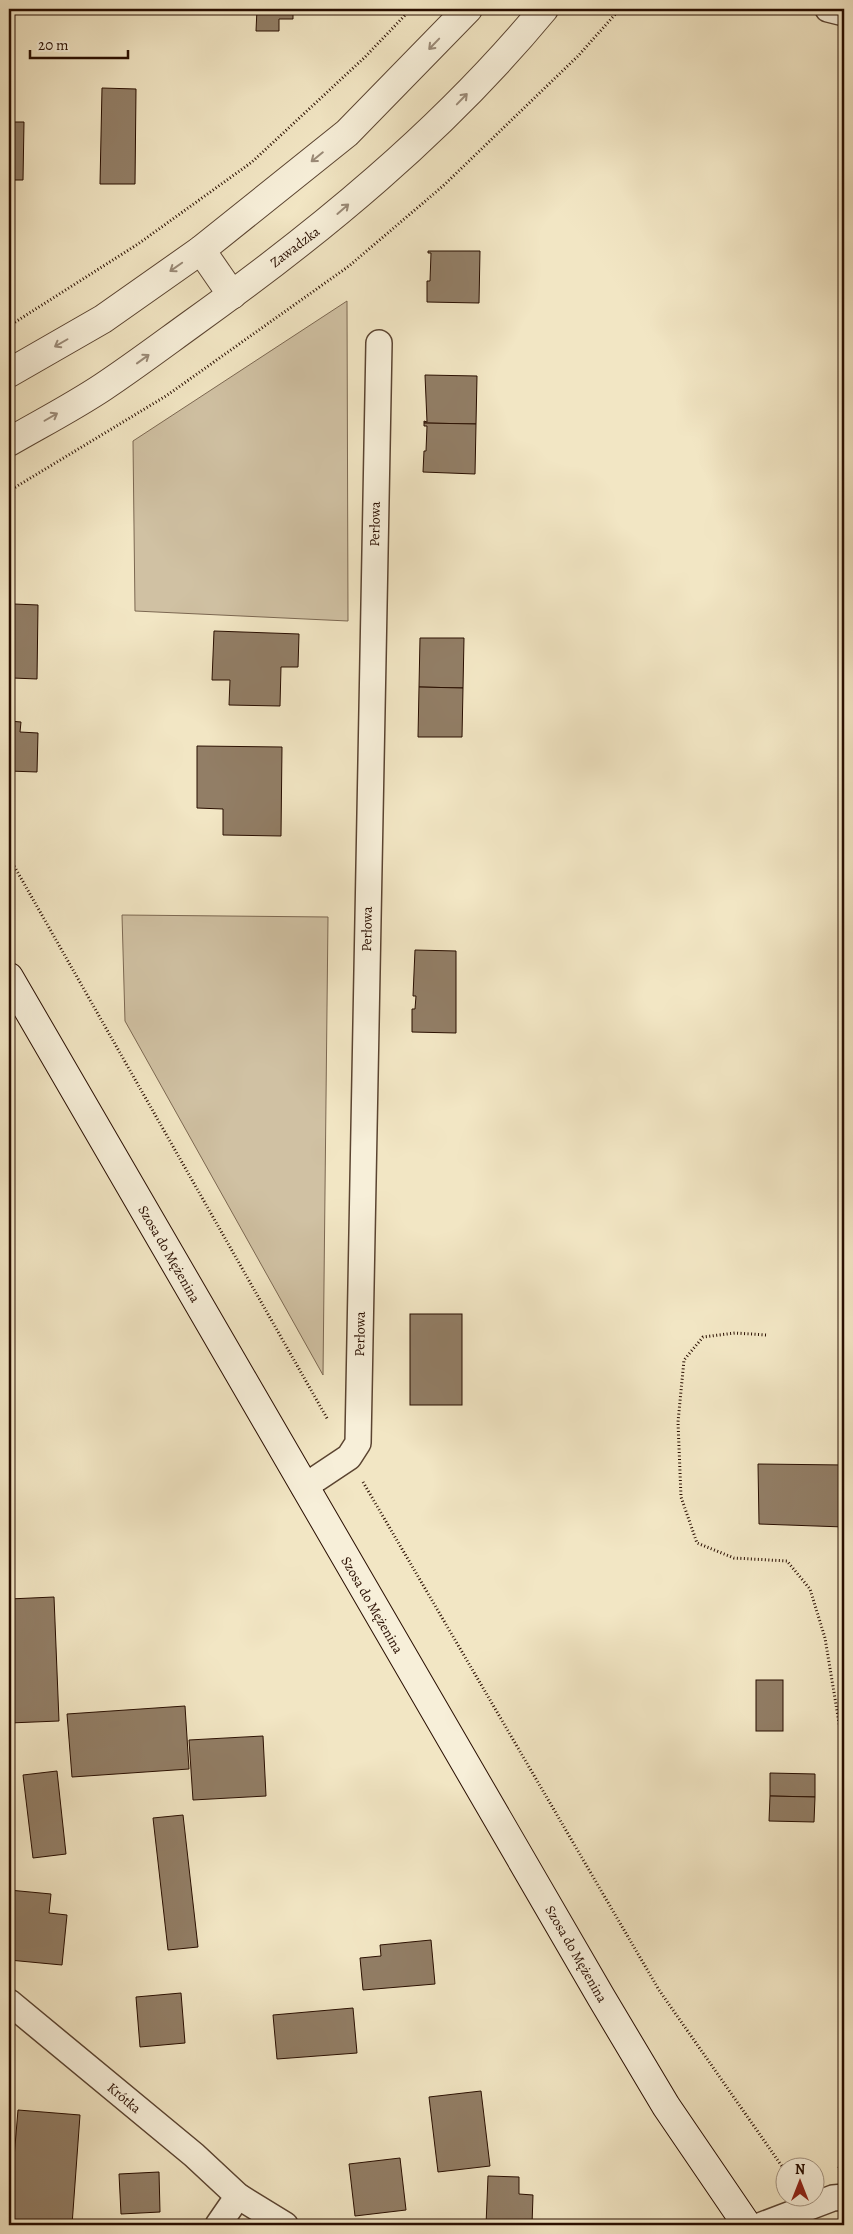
<svg xmlns="http://www.w3.org/2000/svg" width="853" height="2234" font-family="Alegreya,serif">
<rect width="100%" height="100%" fill="#f2e6c4"/>
<filter id="stains"><feTurbulence type="fractalNoise" baseFrequency=".004" numOctaves="4"/><feColorMatrix values="0 0 0 0 .2 0 0 0 0 .09 0 0 0 0 .02 0 0 0 .5 -.17"/></filter>
<radialGradient id="worn" r=".72"><stop offset=".6" stop-color="#630" stop-opacity="0"/><stop offset="1" stop-color="#630" stop-opacity=".3"/></radialGradient>
<g fill="#d0c1a3" stroke="#7c6852">
<path d="M347 301 348 621 135 611 133 441Z"/>
<path d="M122 915 328 917 323 1375 125 1021Z"/>
</g>
<g fill="#927e66" stroke="#290e00">
<path d="M257 9H304V11H293V19H279V31H256Z"/>
<path d="M102 88 136 89 135 184H100Z"/>
<path d="M9 122H24L23 180H9Z"/>
<path d="M428 251H480L479 303 427 302V281H430L431 253H428Z"/>
<path d="M425 375 477 376 476 424 424 423V421L427 422Z"/>
<path d="M424 423 476 424 475 474 423 472 424 451H426L427 426H424Z"/>
<path d="M14 604 38 605 37 679 13 678Z"/>
<path d="M214 631 299 634 298 667H281L280 706 229 705 230 680H212Z"/>
<path d="M420 638H464L463 688 419 687Z"/>
<path d="M419 687 463 688 462 737H418Z"/>
<path d="M9 721 21 722 20 732 38 733 37 772 9 771Z"/>
<path d="M197 746 282 747 281 836 223 835V809L197 808Z"/>
<path d="M415 950 456 951V1033L412 1032V1009H415L416 996H413Z"/>
<rect x="410" y="1314" width="52" height="91"/>
<path d="M758 1464 844 1465V1527L759 1524Z"/>
<path d="M54 1597 59 1721 9 1723V1599Z"/>
<rect x="756" y="1680" width="27" height="51"/>
<path d="M185 1706 189 1769 72 1777 67 1714Z"/>
<path d="M263 1736 266 1796 193 1800 189 1740Z"/>
<path d="M57 1771 66 1854 33 1858 23 1775Z"/>
<path d="M770 1773 815 1774V1797L770 1796Z"/>
<path d="M770 1796 815 1797 814 1822 769 1821Z"/>
<path d="M183 1815 198 1947 168 1950 153 1818Z"/>
<path d="M9 1890 51 1894 49 1913 67 1915 62 1965 9 1960Z"/>
<path d="M431 1940 435 1984 363 1990 360 1958 381 1956 380 1945Z"/>
<path d="M181 1993 185 2043 140 2047 136 1997Z"/>
<path d="M353 2008 357 2053 277 2059 273 2015Z"/>
<path d="M481 2091 490 2166 438 2172 429 2097Z"/>
<path d="M18 2110 80 2115 72 2225 9 2222V2158H14Z"/>
<path d="M400 2158 406 2210 355 2216 349 2164Z"/>
<path d="M159 2172 160 2212 121 2214 119 2174Z"/>
<path d="M488 2176 519 2177V2194L533 2195 532 2225H486Z"/>
</g>
<g fill="none" stroke-linecap="round" stroke-linejoin="round">
<g stroke="#5b4431" stroke-width="28">
<g id="minor">
<path d="M828 9 844 13"/>
<path d="M304 1487 349 1457 358 1443 379 343"/>
<path d="M9 2002 194 2155 238 2196 285 2225"/>
<path d="M218 2225 238 2196"/>
<path d="M762 2225 833 2198 844 2197"/>
</g>
</g>
<g stroke="#5b4431" stroke-width="30">
<g id="tertiary">
<path d="M201 250 232 295"/>
<path d="M9 373 103 319 201 250 347 133 468 9"/>
<path d="M9 442C40 424 73 407 103 387 133 367 161 346 190 325 319 233 442 132 544 9"/>
</g>
</g>
<g stroke="#290e00" stroke-width="30">
<path id="secondary" d="M9 977 601 1997 666 2106 747 2225"/>
</g>
<g stroke="#290e00" stroke-width="3" stroke-dasharray="1 2.5" stroke-linecap="butt">
<path d="M9 326 138 244 252 162 365 57 411 9"/>
<path d="M9 491 166 396 349 266 443 186 578 56 620 9"/>
<path d="M9 857 328 1420"/>
<path d="M766 1335 735 1333 703 1337 684 1360 678 1422 681 1497 697 1543 734 1558 787 1561 810 1589 825 1638 844 1753"/>
<path d="M363 1482 659 1990 786 2172"/>
<path d="M839 2168 844 2142V2120"/>
</g>
<use href="#minor" stroke="#f7efd9" stroke-width="25"/>
<use href="#tertiary" stroke="#f7efd9" stroke-width="28"/>
<use href="#secondary" stroke="#f7efd9" stroke-width="28"/>
</g>
<defs><path id="oneway-shaft" d="M-6 0H5M1.5-3L5.5 0L1.5 3" fill="none" stroke-width="1.6" stroke-linecap="round" stroke-linejoin="round" transform="scale(1.25)"/></defs>
<g stroke="#9a8a77">
<use href="#oneway-shaft" transform="translate(434 44) rotate(134)"/>
<use href="#oneway-shaft" transform="translate(462 99) rotate(-46)"/>
<use href="#oneway-shaft" transform="translate(317 157) rotate(141)"/>
<use href="#oneway-shaft" transform="translate(343 209) rotate(-41)"/>
<use href="#oneway-shaft" transform="translate(176 267) rotate(145)"/>
<use href="#oneway-shaft" transform="translate(61 343) rotate(150)"/>
<use href="#oneway-shaft" transform="translate(143 359) rotate(-36)"/>
<use href="#oneway-shaft" transform="translate(51 417) rotate(-30)"/>
</g>
<g text-anchor="middle" dominant-baseline="central" stroke-width="4" stroke-linejoin="round" paint-order="stroke">
<g font-size="14" fill="#290e00" stroke="#f7efd9">
<text transform="translate(295 247) rotate(-37)">Zawadzka</text>
<text transform="translate(375 524) rotate(-89)">Perłowa</text>
<text transform="translate(367 929) rotate(-89)">Perłowa</text>
<text transform="translate(169 1254) rotate(60)">Szosa do Mężenina</text>
<text transform="translate(360 1334) rotate(-89)">Perłowa</text>
<text transform="translate(372 1605) rotate(60)">Szosa do Mężenina</text>
<text transform="translate(576 1954) rotate(60)">Szosa do Mężenina</text>
<text transform="translate(124 2098) rotate(40)">Krótka</text>
</g>
</g>
<rect width="853" height="2234" fill="none" stroke="#f2e6c4" stroke-width="30"/>
<rect x="10" y="10" width="833" height="2214" fill="none" stroke="#290e00" stroke-width="2.5"/>
<rect x="15" y="15" width="823" height="2204" fill="none" stroke="#290e00"/>
<g transform="translate(800 2182)"><circle r="24" fill="#f7efd9" stroke="#a59582"/>
<path d="M0-4L9 19L0 12L-9 19Z" fill="#8f2418"/>
<text y="-8" font-size="14" font-weight="bold" text-anchor="middle" fill="#290e00">N</text>
</g>
<path d="M30 50v8h98v-8" fill="none" stroke="#290e00" stroke-width="2.5"/>
<text x="38" y="50" font-size="15" fill="#290e00" stroke="#f7efd9" stroke-width="4" paint-order="stroke">20 m</text>
<rect width="100%" height="100%" filter="url(#stains)"/>
<rect width="100%" height="100%" fill="url(#worn)"/>
</svg>
